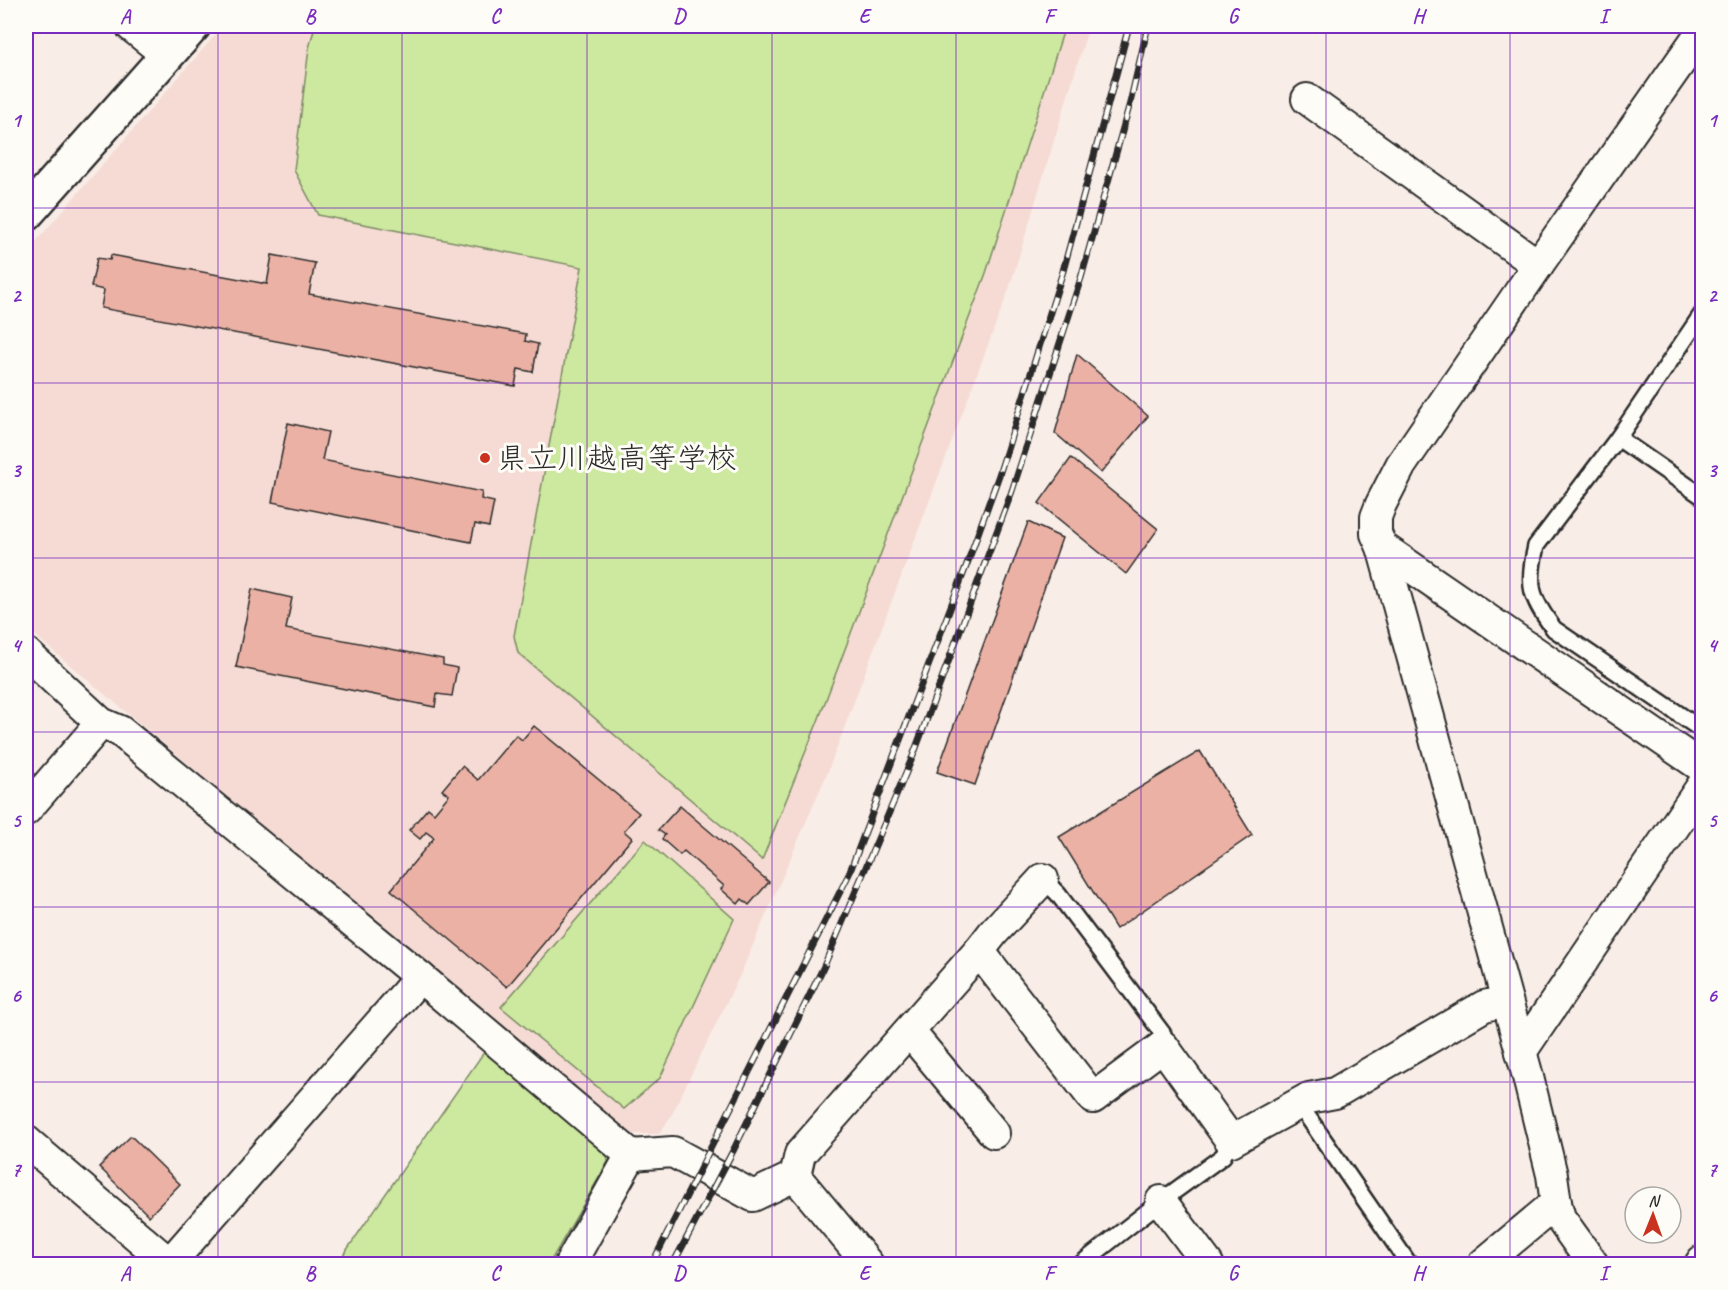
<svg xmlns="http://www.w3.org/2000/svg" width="1728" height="1290" font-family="Caveat,'Klee One',sans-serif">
<rect width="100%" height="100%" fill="#f9ede7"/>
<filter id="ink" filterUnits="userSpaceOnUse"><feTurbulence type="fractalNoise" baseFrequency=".0167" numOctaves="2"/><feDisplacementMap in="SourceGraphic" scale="12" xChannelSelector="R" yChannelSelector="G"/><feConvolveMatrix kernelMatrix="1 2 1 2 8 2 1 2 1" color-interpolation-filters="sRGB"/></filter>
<g filter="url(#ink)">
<path fill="#f5dbd3" d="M223 26H1089L1009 289 828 771 741 973 671 1116 659 1134H630L46 645 26 627V253Z"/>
<g fill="#cde89f" stroke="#7c8a65" stroke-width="1.5">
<path d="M315 26H1065L986 273 818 721 762 860 518 653 514 636 582 267 318 215 294 170 309 48Z"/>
<path d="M645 840 734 919 660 1078 624 1109 501 1007Z"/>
<path d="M484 1052 607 1151 608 1162 549 1264H337Z"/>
</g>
<g fill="#ebb1a5" stroke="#2b2b2b" stroke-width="1.5">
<path d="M111 255 267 284 272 255 315 263 309 294 526 334 525 341 538 344 533 372 518 369 515 386 101 308 104 290 91 287 97 258 110 260Z"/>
<path d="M1077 354 1148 416 1101 473 1055 433Z"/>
<path d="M288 423 328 432 322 460 482 492 481 499 494 502 489 527 475 524 471 542 272 502Z"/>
<path d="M1071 458 1158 529 1126 574 1039 503Z"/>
<path d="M1028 522 1062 538 975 785 937 772Z"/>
<path d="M252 589 292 598 286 629 443 659V665L457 668 452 696 437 694 435 707 236 667Z"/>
<path d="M534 726 639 813 624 831 632 838 507 987 391 890 434 838 426 832 420 839 409 830 428 808 434 813 449 795 442 790 462 766 478 780 516 735 522 740Z"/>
<path d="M1200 751 1252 835 1116 929 1059 837Z"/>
<path d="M680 806 769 882 749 905 742 899 738 904 721 889 724 886 684 851 680 855 662 839 665 835 658 830Z"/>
<path d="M131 1136 180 1184 149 1216 99 1167Z"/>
</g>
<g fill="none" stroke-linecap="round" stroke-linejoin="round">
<g stroke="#2b2b2b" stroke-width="20">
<g id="service">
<path d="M1702 314 1618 438 1536 546C1527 585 1530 597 1554 629L1702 730"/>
<path d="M1618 438 1702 496"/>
<path d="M1043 879 1058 894 1163 1034V1046"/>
<path d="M1299 1104 1409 1264"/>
<path d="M1081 1264 1161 1201 1223 1156 1231 1141"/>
</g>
</g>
<g stroke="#2b2b2b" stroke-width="34">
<g id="minor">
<path d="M131 26 167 55"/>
<path d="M1307 99 1538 265"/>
<path d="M1382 547 1702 767"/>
<path d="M26 653 101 723 120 731 420 977 631 1155 570 1264"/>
<path d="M26 810 101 723"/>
<path d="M979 951 993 933 1043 879"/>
<path d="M909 1031 994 1133"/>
<path d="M1521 1052 1702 786"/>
<path d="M26 1141 170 1264"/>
<path d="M631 1155 673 1152 753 1196 795 1176"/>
<path d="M1161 1201 1208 1264"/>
<path d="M169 1264 420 977"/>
<path d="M868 1264 795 1176 800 1154 979 951 1093 1098 1163 1046 1231 1141 1309 1098 1335 1093 1484 1006 1507 1001"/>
<path d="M1483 1264 1556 1203"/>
<path d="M1593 1264 1560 1218 1556 1203 1552 1175 1527 1073 1382 547 1376 534V517L1381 504 1401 465 1538 265 1702 31"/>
<path d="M1700 1264 1702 1261"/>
</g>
</g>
<g stroke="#2b2b2b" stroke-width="38">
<path id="tertiary" d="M26 214 193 26"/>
</g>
<use href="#service" stroke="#fdfcf7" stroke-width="15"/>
<use href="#minor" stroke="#fdfcf7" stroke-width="30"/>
<use href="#tertiary" stroke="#fdfcf7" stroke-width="33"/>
<g stroke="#2b2b2b" stroke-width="7">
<g id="rail">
<path d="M652 1264 849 874 967 564 999 475 1063 271 1129 26"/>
<path d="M673 1264 734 1149 824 966 913 756 1012 491 1081 278 1130 103 1148 26"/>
</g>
</g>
<use href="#rail" stroke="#fdfcf7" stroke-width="4.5" stroke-dasharray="14" stroke-linecap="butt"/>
</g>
</g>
<path fill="none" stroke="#7b2cbf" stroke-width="1.5" stroke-opacity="0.55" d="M218 26V1264M402 26V1264M587 26V1264M772 26V1264M956 26V1264M1141 26V1264M1326 26V1264M1510 26V1264M26 208H1702M26 383H1702M26 558H1702M26 732H1702M26 907H1702M26 1082H1702"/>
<circle fill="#c8321e" stroke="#fdfcf7" stroke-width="2" cx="485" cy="458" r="6"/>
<g text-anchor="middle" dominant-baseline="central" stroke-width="6" stroke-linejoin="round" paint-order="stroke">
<g font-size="30" fill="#2b2b2b" stroke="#fdfcf7" text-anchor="start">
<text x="497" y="458">県立川越高等学校</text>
</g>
</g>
<rect width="1728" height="1290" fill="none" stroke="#fdfcf7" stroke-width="66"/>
<g transform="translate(1653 1215) rotate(1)"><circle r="28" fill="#fdfcf7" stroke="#a9a8a5" stroke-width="1.5"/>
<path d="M0-4.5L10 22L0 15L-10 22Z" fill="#c8321e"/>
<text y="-9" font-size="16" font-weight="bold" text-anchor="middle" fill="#2b2b2b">N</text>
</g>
<rect x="33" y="33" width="1662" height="1224" fill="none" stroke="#7b2cbf" stroke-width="2"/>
<g font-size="20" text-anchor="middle" font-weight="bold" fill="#7b2cbf">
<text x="125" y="23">A</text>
<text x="310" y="23">B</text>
<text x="495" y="23">C</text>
<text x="679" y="23">D</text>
<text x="864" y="23">E</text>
<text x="1049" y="23">F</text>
<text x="1233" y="23">G</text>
<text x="1418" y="23">H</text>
<text x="1603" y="23">I</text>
<text x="16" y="127">1</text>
<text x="1712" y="127">1</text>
<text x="16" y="302">2</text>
<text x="1712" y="302">2</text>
<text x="16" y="477">3</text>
<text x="1712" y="477">3</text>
<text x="16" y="652">4</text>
<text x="1712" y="652">4</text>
<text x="16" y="827">5</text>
<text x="1712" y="827">5</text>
<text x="16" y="1002">6</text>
<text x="1712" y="1002">6</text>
<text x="16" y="1176">7</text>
<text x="1712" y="1176">7</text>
<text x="125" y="1280">A</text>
<text x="310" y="1280">B</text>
<text x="495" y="1280">C</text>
<text x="679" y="1280">D</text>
<text x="864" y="1280">E</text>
<text x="1049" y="1280">F</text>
<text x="1233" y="1280">G</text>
<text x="1418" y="1280">H</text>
<text x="1603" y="1280">I</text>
</g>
</svg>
